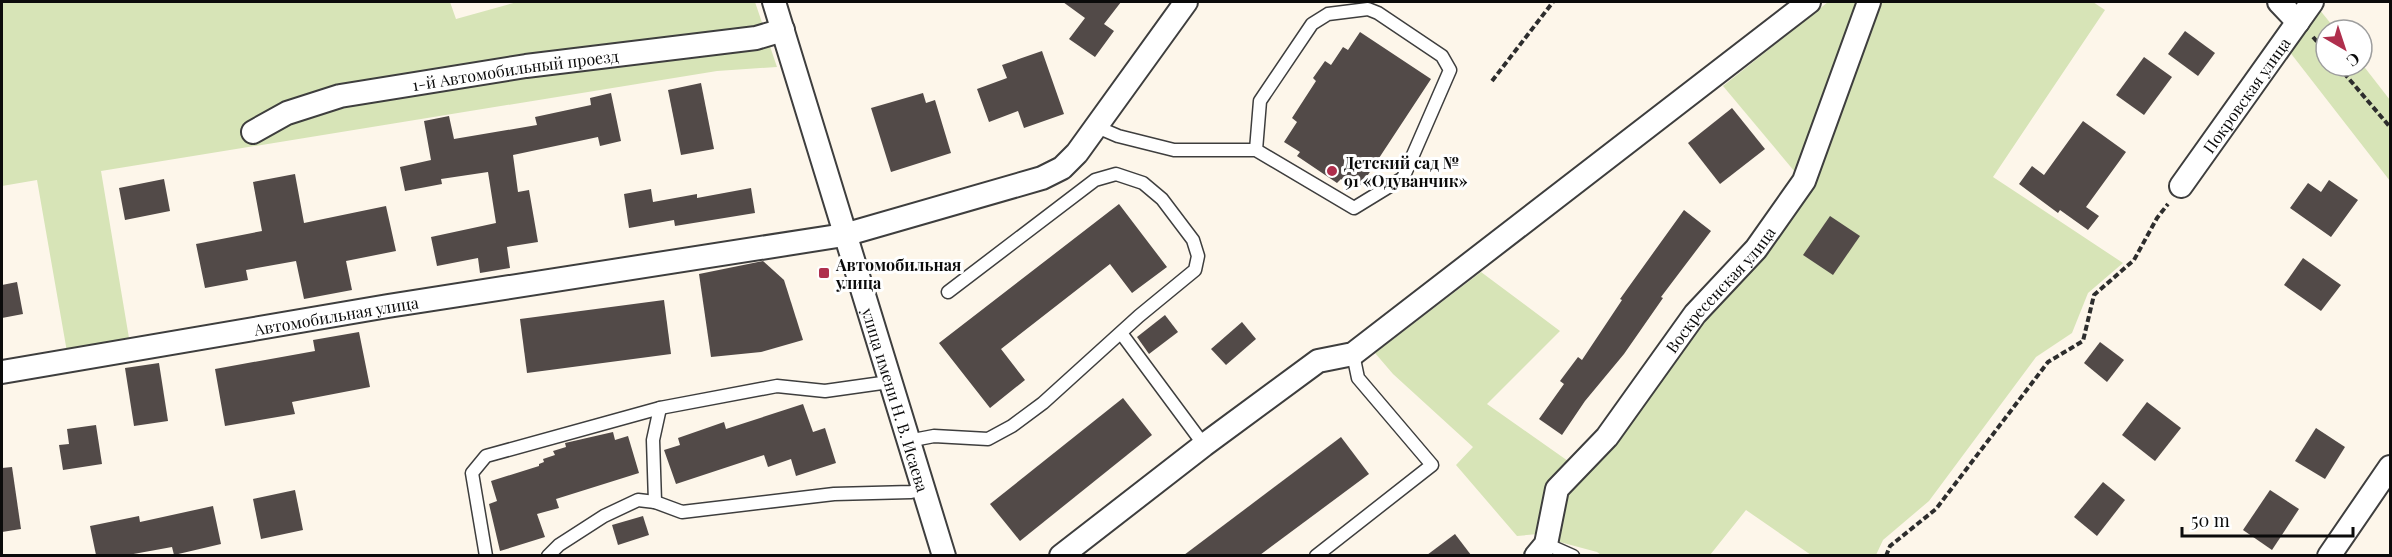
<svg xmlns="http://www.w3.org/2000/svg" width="2392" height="557" font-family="'Playfair Display',serif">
<rect width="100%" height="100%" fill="#fdf6ea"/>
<g fill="#d7e4b7">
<path d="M2 2H450L456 19 517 2H755L777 67 717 71 101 171 130 344 67 352 37 180 2 186Z"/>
<path d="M1828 2H1859L1805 152 1795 172 1723 86Z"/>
<path d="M1880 2H2093L2105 10 1993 177 2123 263 2088 293 2072 333 2036 357 1929 501 1883 540 1876 555H1811L1746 510 1710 555H1601L1597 552 1556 541 1567 497 1616 442 1704 323 1761 256Z"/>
<path d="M2319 9 2336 30H2326V66H2362V64L2390 100V181L2289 51Z"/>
<path d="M1481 272 1560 331 1487 404 1568 461 1545 486 1538 534 1517 536 1456 465 1473 447 1393 374 1375 353Z"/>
</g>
<g fill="#524a48">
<path d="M1063 2H1121L1104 24 1114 31 1095 57 1069 39 1085 18Z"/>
<path d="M2185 31 2215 53 2198 76 2168 54Z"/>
<path d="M1360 32 1431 79 1358 190 1341 179 1337 183 1297 156 1300 152 1284 142 1297 122 1292 118 1316 81 1313 78 1325 61 1331 65 1343 47 1348 50Z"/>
<path d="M1042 51 1064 114 1024 128 1018 111 989 122 977 89 1007 78 1002 65Z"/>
<path d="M2144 57 2172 77 2144 115 2116 95Z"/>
<path d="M701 83 714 149 681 155 668 90Z"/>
<path d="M611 93 621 141 600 146 598 137 513 155 518 192 529 190 538 242 507 247 510 268 480 273 478 258 437 266 431 237 496 223 488 172 441 179 442 184 405 191 400 167 431 160 424 121 449 116 454 139 537 125 535 117 591 105 590 98Z"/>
<path d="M923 93 926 103 935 100 951 153 891 172 871 108Z"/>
<path d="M1732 108 1765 149 1720 184 1688 143Z"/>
<path d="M2083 121 2126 152 2086 207 2099 216 2088 230 2060 210 2058 213 2019 184 2032 166 2044 175Z"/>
<path d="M295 174 304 223 386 206 396 251 346 261 352 290 304 299 296 261 246 270 248 280 205 288 196 244 262 231 253 182Z"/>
<path d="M164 179 170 211 125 220 119 188Z"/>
<path d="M2329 180 2358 200 2331 237 2290 208 2308 183 2321 192Z"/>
<path d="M751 188 755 213 675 226 674 220 629 228 624 194 651 189 653 202 697 194V198Z"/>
<path d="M1119 204 1167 267 1132 293 1110 264 1001 349 1025 380 990 408 939 343Z"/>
<path d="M1684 210 1711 231 1661 297 1663 298 1624 354 1585 401 1562 435 1539 419 1564 384 1560 381 1578 357 1582 360 1622 300 1620 299Z"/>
<path d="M1830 216 1860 236 1833 275 1803 255Z"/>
<path d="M2303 258 2341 285 2321 311 2284 285Z"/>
<path d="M763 261 784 280 803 340 761 352 711 357 699 274Z"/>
<path d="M17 282 23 314 2 318V285Z"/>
<path d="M664 300 671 354 527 373 520 319Z"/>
<path d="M1165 315 1178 332 1149 354 1137 337Z"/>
<path d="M1242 322 1256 339 1226 365 1211 349Z"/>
<path d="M359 332 370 387 292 402 295 414 225 426 215 369 315 351 313 340Z"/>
<path d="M2100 342 2124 360 2107 382 2084 363Z"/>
<path d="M159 363 168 421 134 426 125 368Z"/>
<path d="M1123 398 1152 435 1020 541 990 504Z"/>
<path d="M2147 402 2181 428 2155 461 2122 435Z"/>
<path d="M803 404 813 432 825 428 836 463 796 476 791 459 768 467 764 455 676 484 664 450 680 445 678 438 724 422 726 429Z"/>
<path d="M96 425 102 464 63 470 59 445 69 444 67 429Z"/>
<path d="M2316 428 2345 447 2325 479 2295 461Z"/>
<path d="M613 432 615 440 628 436 639 473 556 499 559 508 537 514 545 537 500 551 489 504 497 501 491 481 539 466V464L544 462 543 459 555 455 553 451 566 447 565 443Z"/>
<path d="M1341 437 1369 474 1260 555H1184Z"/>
<path d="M12 467 21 529 2 532V468Z"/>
<path d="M2103 482 2125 500 2097 536 2074 517Z"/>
<path d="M295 490 303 530 261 539 253 499Z"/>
<path d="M2270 490 2299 509 2272 550 2243 530Z"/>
<path d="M213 506 221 544 174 555 172 547 128 555H96L90 526 139 516 140 522Z"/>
<path d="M643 516 649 535 618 545 612 525Z"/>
<path d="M1455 534 1471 555H1427Z"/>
</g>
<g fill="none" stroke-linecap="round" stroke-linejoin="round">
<g stroke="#3e3e3e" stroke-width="15">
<g id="lane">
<path d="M1097 127 1118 136 1174 150H1256L1354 208 1403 178 1450 70 1442 56 1378 13 1368 9 1328 14 1312 24 1260 101 1256 150"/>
<path d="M1121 333 1204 445"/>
<path d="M908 441 934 436 988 439 1012 426 1043 403 1139 316 1195 270 1198 256 1193 240 1162 199 1143 183 1116 174 1095 180 948 292"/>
<path d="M655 502 653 440 660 408"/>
<path d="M1546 544 1573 556"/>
<path d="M486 556 472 473 486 456 660 408 777 386 825 391 889 382"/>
<path d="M548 556 559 545 604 516 638 500 655 502 682 512 834 494 911 492 923 489"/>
<path d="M1316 556 1432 465 1358 378 1353 354"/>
</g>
</g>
<g stroke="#3e3e3e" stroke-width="26">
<g id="street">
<path id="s1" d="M774 2 944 556"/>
<path d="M2279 2 2298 22"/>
<path id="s2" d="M253 132 287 113 340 96 526 66 756 38 783 30"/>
<path id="s3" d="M2181 186 2312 2"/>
<path id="s4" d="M2 372 388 306 844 235 1042 178 1062 168 1077 153 1186 2"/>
<path d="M1061 556 1204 445 1318 361 1353 354 1809 2"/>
<path id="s5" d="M1536 556 1546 544 1557 489 1607 437 1695 314 1756 249 1804 181 1869 2"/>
<path d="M2329 556 2390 467"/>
</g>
</g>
<g stroke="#2d2d2d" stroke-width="4" stroke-dasharray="6 3" stroke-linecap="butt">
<path d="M2313 37 2326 52"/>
<path d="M2338 66 2390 127"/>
<path d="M1492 81 1553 2"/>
<path d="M1886 556 1890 546 1936 509 2048 362 2083 341 2094 295 2134 260 2157 218 2168 204"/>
</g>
<use href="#lane" stroke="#fff" stroke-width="12"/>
<use href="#street" stroke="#fff" stroke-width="22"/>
</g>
<g fill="#af2f4d" stroke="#fff" stroke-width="2">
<circle cx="1332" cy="171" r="6"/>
<rect x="818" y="267" width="12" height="12" rx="3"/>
</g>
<g text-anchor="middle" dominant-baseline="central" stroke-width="6" stroke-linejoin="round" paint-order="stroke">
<g font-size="16" fill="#0b0b0b" stroke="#fff">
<text stroke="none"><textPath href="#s2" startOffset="272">1-й Автомобильный проезд</textPath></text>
<text stroke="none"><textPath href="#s3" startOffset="112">Покровская улица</textPath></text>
<text stroke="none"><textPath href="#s5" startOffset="330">Воскресенская улица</textPath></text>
<text stroke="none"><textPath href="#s4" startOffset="339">Автомобильная улица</textPath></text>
<text stroke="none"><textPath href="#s1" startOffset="416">улица имени Н. В. Исаева</textPath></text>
</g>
<g font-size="16" font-weight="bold" fill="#0b0b0b" stroke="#fff" text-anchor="start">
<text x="1344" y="162">Детский сад №<tspan x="1344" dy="18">91 «Одуванчик»</tspan></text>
<text x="836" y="264">Автомобильная<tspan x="836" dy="18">улица</tspan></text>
</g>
</g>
<rect width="2392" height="557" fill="none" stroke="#0b0b0b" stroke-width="6"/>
<g transform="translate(2344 48) rotate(141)"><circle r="28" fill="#ffffff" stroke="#9d9d9d" stroke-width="1.5"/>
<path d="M0-4.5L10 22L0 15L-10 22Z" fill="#af2f4d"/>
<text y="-9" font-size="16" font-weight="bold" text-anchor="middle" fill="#0b0b0b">С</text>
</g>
<path d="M2182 527v9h171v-9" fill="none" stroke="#0b0b0b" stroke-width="3"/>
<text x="2191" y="527" font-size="18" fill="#0b0b0b" stroke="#ffffff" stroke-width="4.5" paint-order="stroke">50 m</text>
</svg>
